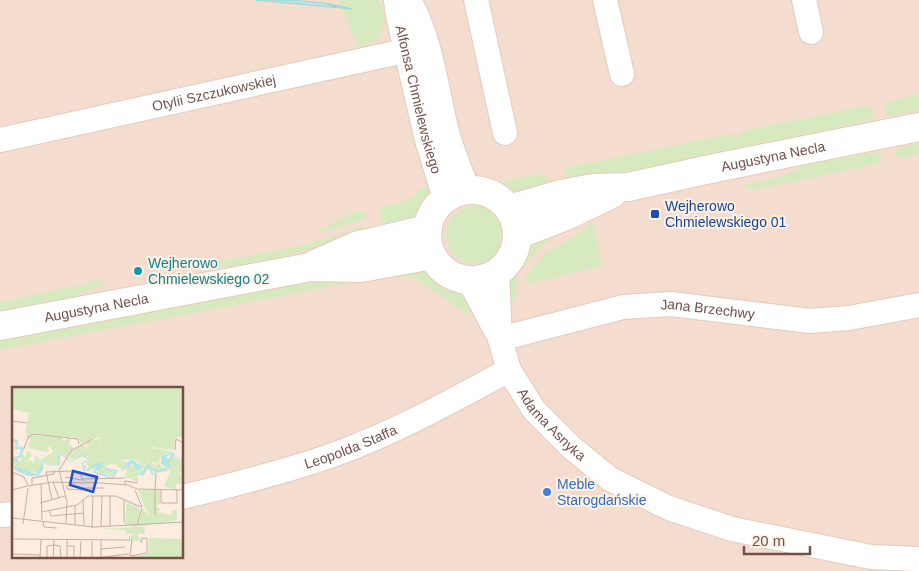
<svg xmlns="http://www.w3.org/2000/svg" width="919" height="571" font-family="Arial,sans-serif">
<defs>
<pattern id="water-ripples" width="26" height="14" patternUnits="userSpaceOnUse" patternTransform="scale(1.25)"><rect width="26" height="14" fill="#b5e6e5"/><path d="M2 4q2-2 4 0t4 0M15 11q2-2 4 0t4 0" fill="none" stroke="#98bdbb"/></pattern>
</defs>
<rect width="100%" height="100%" fill="#fdede0"/>
<path fill="#f4ddcf" fill-rule="evenodd" d="M0 0H919V571H0ZM14 388H182V557H14Z"/>
<g fill="#d7eabf">
<path d="M339 0H380L385 20 380 37 371 43 358 47Z"/>
<path d="M919 94V110L887 116 885 106 888 102Z"/>
<path d="M865 106 871 108 874 118 797 138 565 184 563 177 564 170 570 167 735 133 736 139 740 138 738 132Z"/>
<path d="M919 143V155L900 158 896 155 895 149Z"/>
<path d="M881 152 882 160 877 164 754 190 747 189 744 185 778 177 812 163Z"/>
<path d="M540 174 549 179 553 188 518 195 493 184Z"/>
<path d="M429 183C429 212 407 223 384 231L380 208 406 201Z"/>
<circle cx="475" cy="235" r="29"/>
<path d="M364 210 367 215 363 220 312 235 345 216Z"/>
<path d="M593 223 602 266 529 284 525 282V277L545 253 585 230 587 225Z"/>
<path d="M362 227 369 229 331 243 257 264 172 271 304 245Z"/>
<path d="M551 232 552 237 551 240 539 248 518 275 516 298 514 301 507 303C507 281 511 281 521 263 532 246 533 243 551 232Z"/>
<path d="M428 269 462 292 474 312 465 313 419 281 412 278 394 276Z"/>
<path d="M378 276 371 281 335 286 0 350V340C125 316 251 286 378 276Z"/>
<path d="M99 279 105 284 65 300 0 313V302L81 285Z"/>
</g>
<path fill="url(#water-ripples)" stroke="#9bd8d8" d="M255 0C287 0 322 0 352 9Z"/>
<g fill="none" stroke-linecap="round" stroke-linejoin="round">
<g stroke="#e3cabf" stroke-width="26">
<g id="street">
<path id="s1" d="M396 0 398 16 427 140 445 199"/>
<path d="M409 0C431 39 436 86 446 128 451 149 460 170 468 190"/>
<path d="M476 0 505 133"/>
<path d="M605 0 622 74"/>
<path d="M804 0 811 32"/>
<path id="s2" d="M0 140 427 46"/>
<path id="s3" d="M497 272 500 339 509 370 534 410 572 448 610 479 669 508 732 529 871 557 919 559"/>
<path d="M469 280 496 331"/>
<path id="s4" d="M500 339 623 307 671 304 810 321 849 318 919 305"/>
<path id="s5" d="M182 497C233 485 284 472 333 455 394 433 452 401 509 370"/>
<path d="M0 515 14 514"/>
</g>
</g>
<g stroke="#e8c9bc" stroke-width="30">
<g id="secondary">
<circle cx="472" cy="235" r="45"/>
<path id="s6" d="M509 209 561 194 593 188 628 187 715 168 919 127"/>
<path d="M517 235 566 216 612 194"/>
<path d="M315 264 356 246 428 229"/>
<path id="s7" d="M0 326 310 267 361 268 432 255"/>
</g>
</g>
<use href="#street" stroke="#fff" stroke-width="24"/>
<use href="#secondary" stroke="#fff" stroke-width="28"/>
</g>
<rect fill="#1a4fb4" stroke="#fff2e7" stroke-width="2" x="650" y="209" width="10" height="10" rx="2.5"/>
<circle fill="#0f9aa8" stroke="#fff2e7" stroke-width="2" cx="138" cy="271" r="5"/>
<circle fill="#3f7fe0" stroke="#fff2e7" stroke-width="2" cx="547" cy="492" r="5"/>
<g text-anchor="middle" dominant-baseline="central" stroke-width="4" stroke-linejoin="round" paint-order="stroke">
<g font-size="14" fill="#745047" stroke="#fff2e7">
<text stroke="none"><textPath href="#s2" startOffset="219">Otylii Szczukowskiej</textPath></text>
<text stroke="none"><textPath href="#s1" startOffset="102">Alfonsa Chmielewskiego</textPath></text>
<text stroke="none"><textPath href="#s6" startOffset="270">Augustyna Necla</textPath></text>
<text stroke="none"><textPath href="#s7" startOffset="98">Augustyna Necla</textPath></text>
<text stroke="none"><textPath href="#s4" startOffset="212">Jana Brzechwy</textPath></text>
<text stroke="none"><textPath href="#s3" startOffset="169">Adama Asnyka</textPath></text>
<text stroke="none"><textPath href="#s5" startOffset="176">Leopolda Staffa</textPath></text>
</g>
<g font-size="14" fill="#164399" stroke="#fff2e7" text-anchor="start">
<text x="665" y="206">Wejherowo<tspan x="665" dy="16">Chmielewskiego 01</tspan></text>
</g>
<g font-size="14" fill="#0d838f" stroke="#fff2e7" text-anchor="start">
<text x="148" y="263">Wejherowo<tspan x="148" dy="16">Chmielewskiego 02</tspan></text>
</g>
<g font-size="14" fill="#366cbe" stroke="#fff2e7" text-anchor="start">
<text x="557" y="484">Meble<tspan x="557" dy="16">Starogdańskie</tspan></text>
</g>
</g>
<g transform="translate(12 387)">
<rect width="171" height="171" fill="#fdede0"/>
<path d="M20 48 50 50 51 53 59 51 57 56 61 61 55 70 51 66 45 68 47 77 39 78 31 73 26 86 4 82 0 72 8 75 11 66 14 71 15 63 20 68 17 71 16 77 18 73 22 76 23 68 28 73 41 65 38 59 35 62 38 64 35 65 18 62 16 58 19 53 15 52ZM90 51 87 56 94 64 105 73 114 74 111 83 100 76 94 79 95 83 102 85 101 90 85 84 90 79 86 76 77 82 72 81 71 76 75 81 77 80 74 76 77 74 76 69 57 72 59 65 71 56 75 63V55ZM142 61 163 65 150 68 144 80 145 74 138 69ZM162 68 169 75 171 69V85L166 86 171 87V97H164V103L152 99 159 83 157 74ZM130 71 140 74 142 80 135 79 130 87 125 86 131 82V79L123 73ZM121 75 124 81 128 80 123 86 126 87V95L113 90 115 81 122 78 116 76ZM144 103 148 104V117L144 118 148 123 144 125 160 128V123H165V133L126 140H138H133V147H125L129 154H122L130 122 137 128 126 107 132 118 142 117ZM115 115 128 121 124 149 123 152 117 153V149L123 147 85 145 113 146 114 143 87 142 123 140 112 138Z" fill="#d7eabf"/>
<path d="M0 0H171V50H163L162 63 140 60 142 64 138 69H146L147 74 143 71 145 74 144 80 149 74 148 78 152 82 154 72 157 83 147 82 148 85 141 88 138 87 143 85 140 82 144 76 136 73 138 69 135 72 103 73 88 58 89 50 69 56 67 51 23 46 12 51 16 46H13L17 26 0 22ZM137 151 171 152V171H113L136 167Z" fill="#d7eabf"/>
<path d="M126 103H143L142 117 132 118Z" fill="#d7eabf"/>
<path d="M48 66 51 67 58 74 70 68 75 70 77 73 73 76H70L74 84 82 77 91 75 90 81 82 85 91 86 100 91 103 84 99 85 94 83V81L110 84 115 75 119 73 130 79 125 86 130 87 135 79 138 80 141 87 144 83 158 82 149 77 150 68 161 66 169 72 171 68V75L162 67 155 69 158 83 144 84 140 88 136 80 130 89 124 86 128 80 123 82 122 76 117 75 118 82 115 80 111 84 106 83 101 92 81 86V84L85 80 76 84H72L69 76 76 73 71 69 58 75 48 67V78L38 79 31 75V82L27 89H16L3 83 0 79 25 87 31 73 38 78 47 77 45 69Z" fill="#b5e6e5"/>
<path fill="none" stroke="#b5e6e5" stroke-width="2.5" d="M0 53 5 54 4 61H11L8 70 3 71 6 75 0 71M114 80 121 74 125 81 130 79 126 83M158 81 156 74 162 67M131 87 136 79 143 84 155 83"/>
<path fill="none" stroke="#c6aea3" stroke-width="1" d="M0 34 15 36M12 62 16 50 22 47 66 52 67 57M163 63 164 52 172 56M0 85 12 90 16 99M53 90 70 93M70 92 113 91M41 95 47 111M73 95 116 98 125 102M29 97 30 133M20 98V91L42 87V83M55 98V102L71 103M113 98V94L126 96M16 99 41 95 75 96M70 101H92M125 102 172 103M143 102 144 87M0 103 15 99M123 103 130 120M149 103V116H165V103M40 113 34 85 61 84 69 88 71 94M71 113 72 138M28 116 53 109M37 123 39 129 72 126M29 125 65 118 76 109H104L129 120M143 128V102M0 131 82 140 172 135M31 135 32 140 45 141M112 135V113M54 136 55 115 47 83 60 63 81 52M11 137 16 101M63 137V119M125 138 130 121M98 139V109M89 140 90 109M80 141 81 109M0 152 118 153M120 152 118 169 135 166V151H130L129 156M89 153V170M80 154V171M55 159H62V171M89 162 113 160M0 167 28 168M28 171 29 152M35 171V159L42 158 48 159 49 171M41 171 42 153M55 171V153M68 171 69 154M83 171 117 167"/>
<path fill="#1d4ed8" fill-opacity="0.15" stroke="#1d4ed8" stroke-width="2.5" d="M61 84 85 90 81 105 58 98Z"/>
<rect width="171" height="171" fill="none" stroke="#745047" stroke-width="2.5"/>
</g>
<path d="M744 546v8h66v-8" fill="none" stroke="#745047" stroke-width="2.5"/>
<text x="752" y="546" font-size="15" fill="#745047" stroke="#fff2e7" stroke-width="4" paint-order="stroke">20 m</text>
</svg>
